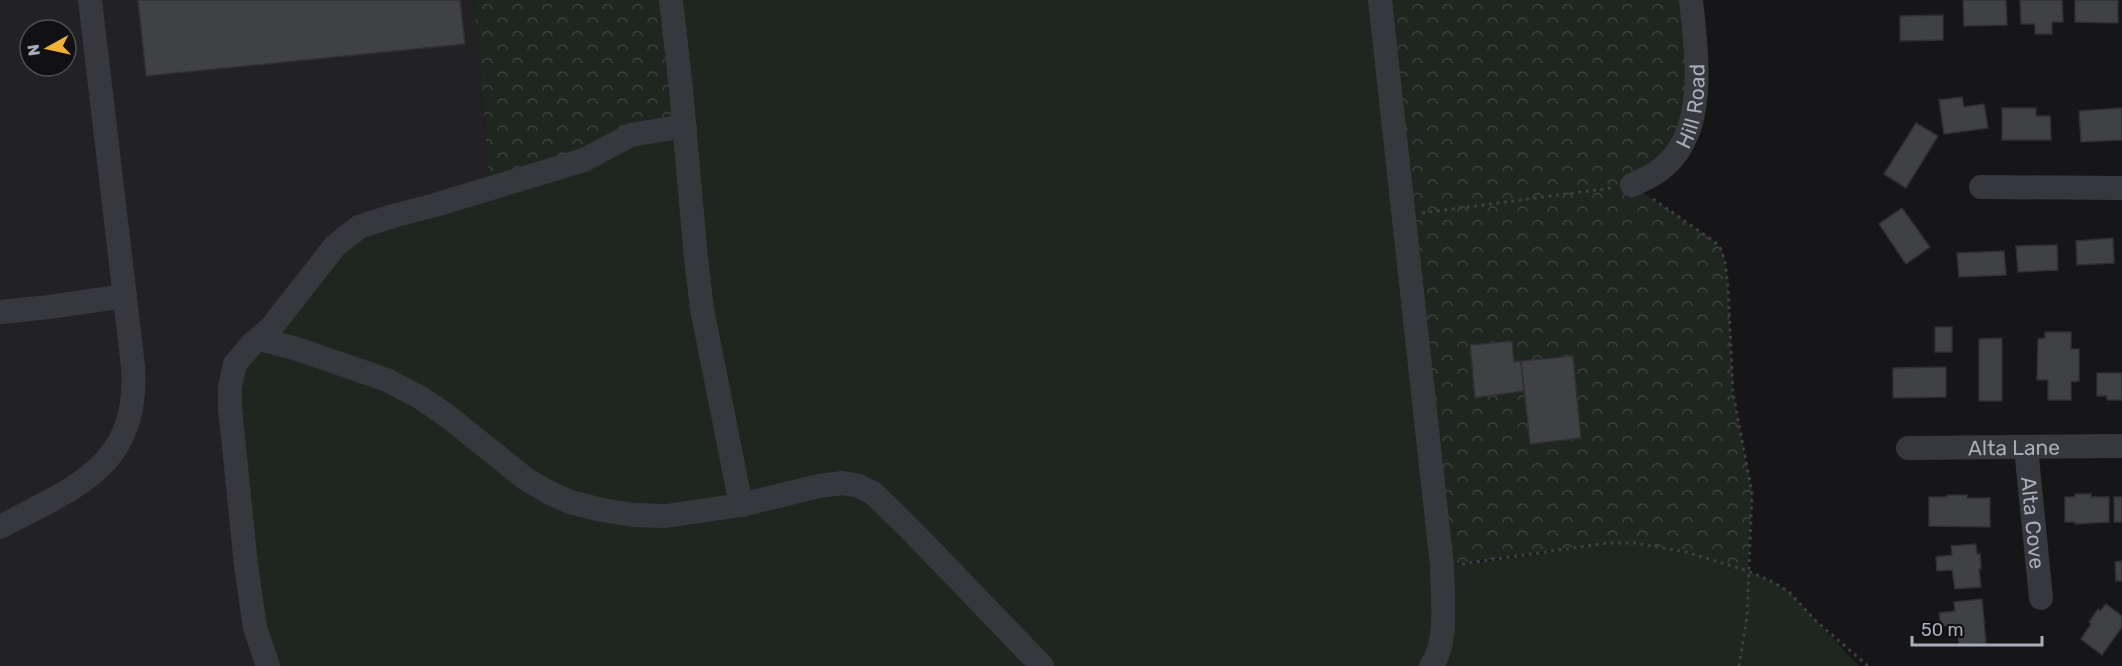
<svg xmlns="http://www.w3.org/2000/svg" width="2122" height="666" font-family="Rubik,sans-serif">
<defs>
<pattern id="forest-crowns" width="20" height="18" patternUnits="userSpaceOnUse" patternTransform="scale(1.5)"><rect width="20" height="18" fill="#1e261f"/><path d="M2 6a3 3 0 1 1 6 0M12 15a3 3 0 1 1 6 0" fill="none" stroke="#3c433d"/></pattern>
</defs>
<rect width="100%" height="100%" fill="#161618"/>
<path fill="#222225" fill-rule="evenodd" d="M0 0H474L490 188 268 666H0ZM30 30H66V66H30Z"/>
<path fill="#1e261f" d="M671 0H1380L1442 566 1490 561 1607 543H1635L1686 552 1748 571 1775 583 1789 592 1859 666H268L230 408 253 343 335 246 569 164Z"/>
<g fill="url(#forest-crowns)">
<path d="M474 0H671L685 128 490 188Z"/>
<path d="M1380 0H1691L1688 130 1632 185 1715 242 1721 249 1725 262 1728 287 1733 393 1752 493 1748 571 1686 552 1635 543H1607L1442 566Z"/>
</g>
<g fill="#404145" stroke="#303034" stroke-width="1.5">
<path d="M138 0H460L465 44 146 76Z"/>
<path d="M1963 0H2006L2007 25 1964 26Z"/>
<path d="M2020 0H2062L2063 22H2052V34H2035V24H2021Z"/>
<path d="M2075 0H2118V23L2075 22Z"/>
<path d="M1943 15V40L1900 41V16Z"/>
<path d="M1962 97 1964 107 1984 104 1988 128 1944 134 1939 100Z"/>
<path d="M2002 108H2036V116H2050L2051 140H2002Z"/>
<path d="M2122 108V140L2081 142 2079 111Z"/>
<path d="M1916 123 1938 136 1906 188 1884 174Z"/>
<path d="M1902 208 1930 247 1906 264 1879 224Z"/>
<path d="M2113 238 2114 263 2077 265 2076 241Z"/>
<path d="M2057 245 2058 270 2018 272 2016 246Z"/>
<path d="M2004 251 2006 275 1959 277 1957 253Z"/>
<rect x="1935" y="327" width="17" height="25"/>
<path d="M2045 332H2071V349H2079V381L2071 382V400H2048V380H2037L2038 339 2045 338Z"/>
<path d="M2002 338V401H1979V339Z"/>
<path d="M1512 341 1514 362 1521 361 1524 391 1475 398 1470 345Z"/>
<path d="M1573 356 1581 438 1530 444 1521 361Z"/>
<path d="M1946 367V397L1893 398V368Z"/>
<path d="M2097 373H2122V400H2107V396H2097Z"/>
<path d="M2075 494H2091V497H2109V522L2075 524V522H2065V497H2075Z"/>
<path d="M1947 495H1967V498H1990V527L1929 526V497H1947Z"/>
<rect x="2114" y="497" width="8" height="25"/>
<path d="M1976 544 1977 554H1980L1981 569H1979L1981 587 1955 589 1952 570 1937 571 1936 557 1952 555 1951 546Z"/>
<path d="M2122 561V581H2116L2115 562Z"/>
<path d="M1982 599 1986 643 1959 646 1957 625 1941 626 1939 613 1955 611 1954 602Z"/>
<path d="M2106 604 2122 616V627L2102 655 2081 639 2091 624 2089 622 2098 609 2100 611Z"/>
</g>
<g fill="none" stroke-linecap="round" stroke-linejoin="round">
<g stroke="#3d3f44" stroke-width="3" stroke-dasharray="3 4.5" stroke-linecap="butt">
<path d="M1653 199 1715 242 1721 249 1725 262 1728 287 1733 393 1752 493 1747 617 1739 666"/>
<path d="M1422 213 1612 188"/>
<path d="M1462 564 1607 543H1635L1686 552 1748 571 1775 583 1789 592 1816 621 1868 666"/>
</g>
<g stroke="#37383d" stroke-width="24">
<path d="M671 0 681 89 696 258 702 309 741 505"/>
<path d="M1380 0 1442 566C1442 594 1449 643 1431 666"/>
<path id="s1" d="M1632 185C1645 179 1657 174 1667 164 1708 126 1696 50 1691 0"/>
<path d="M1981 187 2122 188"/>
<path d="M0 312 49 307 125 296"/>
<path d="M259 339 294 348 387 380 421 398 446 415 526 479 550 493 570 502 602 510 634 515 666 516 741 505 819 486 843 483 859 486 873 493 910 529 1042 666"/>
<path id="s2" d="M1908 448 2122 446"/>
<path id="s3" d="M2026 448 2041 598"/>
<path d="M0 527C75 487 140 467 133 366L90 0"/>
<path d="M268 666 255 628 246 565 230 408V387L235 364 253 343 270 329 335 246 359 227 393 216 435 205 584 160 631 135 672 128H685"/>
</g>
</g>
<g text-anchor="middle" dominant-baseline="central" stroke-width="4.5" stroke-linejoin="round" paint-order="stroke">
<g font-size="21" fill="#a8adb8" stroke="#111113">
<text stroke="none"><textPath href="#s1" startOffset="106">Hill Road</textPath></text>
<text stroke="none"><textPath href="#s2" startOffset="106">Alta Lane</textPath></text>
<text stroke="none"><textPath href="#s3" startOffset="75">Alta Cove</textPath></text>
</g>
</g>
<g transform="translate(48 48) rotate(262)"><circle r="28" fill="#111113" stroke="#4d4f55" stroke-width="1.5"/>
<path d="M0-4.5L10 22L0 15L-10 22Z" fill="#f2b134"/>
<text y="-9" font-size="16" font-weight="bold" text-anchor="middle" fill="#a8adb8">N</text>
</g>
<path d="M1912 636v9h130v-9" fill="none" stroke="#a8adb8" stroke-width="3"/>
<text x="1921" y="636" font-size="18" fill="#a8adb8" stroke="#111113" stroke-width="4.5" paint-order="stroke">50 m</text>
</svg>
